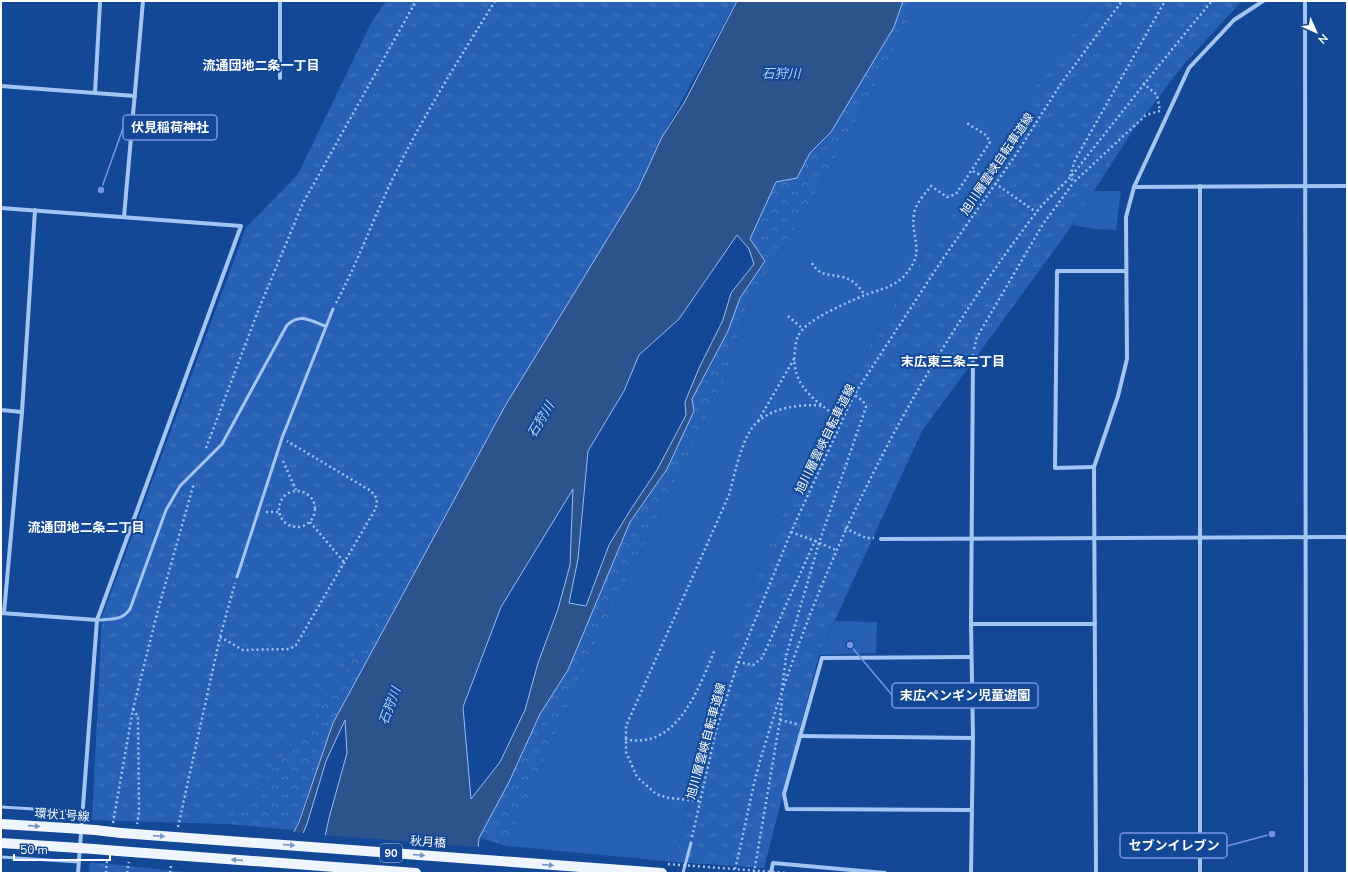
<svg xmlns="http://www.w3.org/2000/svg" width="1348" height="874" font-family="'Nunito Sans','Noto Sans JP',sans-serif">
<defs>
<pattern id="grass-tufts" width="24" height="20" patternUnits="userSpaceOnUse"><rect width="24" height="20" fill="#2661b5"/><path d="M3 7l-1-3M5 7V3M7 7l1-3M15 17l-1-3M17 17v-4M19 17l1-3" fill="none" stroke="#4779c0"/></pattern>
<pattern id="forest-crowns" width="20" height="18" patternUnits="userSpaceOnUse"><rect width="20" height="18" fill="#2661b5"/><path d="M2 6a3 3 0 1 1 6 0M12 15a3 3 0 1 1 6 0" fill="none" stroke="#4779c0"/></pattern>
</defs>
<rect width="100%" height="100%" fill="#134896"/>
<g fill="url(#grass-tufts)">
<path d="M386 1H736L662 137 638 189 447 513 305 730 226 824 92 820 102 617 246 228 298 174 371 23Z"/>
<path d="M1098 1H1242L1184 64 1132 132 1066 234 922 431 819 655 764 868 675 862 712 688 772 536 840 396 926 251 993 158 1049 64Z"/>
<path d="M90 862 195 873H89Z"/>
</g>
<g fill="url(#forest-crowns)">
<path d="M903 1H919L847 140 747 308 721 390 599 636 507 846 479 838 509 782 540 714 568 670 630 522 667 469 692 399 728 331 740 298 765 261 750 239 776 182 797 178 810 153 831 132 894 27Z"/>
<path d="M447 513 333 723 295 830 226 824 305 730Z"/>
</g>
<g fill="#2661b5">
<path d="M919 1H1098L1049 64 993 158 926 251 840 396 772 536 712 688 675 862 507 846 599 636 721 390 747 308 847 140Z"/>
<path d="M1094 191H1121L1116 230 1095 229 1072 225Z"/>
<path d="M835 621 877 622 876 653 819 655Z"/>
</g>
<path fill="#2d538d" stroke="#95bff6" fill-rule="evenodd" d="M737 1H903L894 27 831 132 810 153 797 178 776 182 750 239 765 261 740 298 728 331 692 399 694 411 667 469 630 522 568 670 540 714 509 782 479 838 476 873H317L329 818 347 753 345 720 326 761 307 824 286 873H273L299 822 333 723 505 406 638 189 662 137 684 103ZM737 235 749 249 754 264 731 293 723 320 699 368 685 402 686 415 657 470 631 509 609 545 586 606 569 603 578 559 588 451 624 391 639 355 679 319ZM573 489 570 565 558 609 538 663 525 710 500 762 471 799 463 707 501 607Z"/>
<g fill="#134896">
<path d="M291 832 305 833 288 873H271Z"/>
<path d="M323 835 480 847 478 873H315Z"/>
</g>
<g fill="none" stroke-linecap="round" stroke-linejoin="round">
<g stroke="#a3c5f3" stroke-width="2.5" stroke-dasharray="2 3" stroke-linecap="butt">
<path d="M1143 83 1157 95 1160 111"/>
<path d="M1160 111 1146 115 1074 182 1070 177 1075 160 1165 1"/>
<path d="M973 171 996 184 1036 212"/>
<path d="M812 263C819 276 829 274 842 277 853 279 859 287 865 295"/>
<path d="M336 303C358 262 373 219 393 178 423 116 459 59 495 1"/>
<path d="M788 316 803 329"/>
<path d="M974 349 977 337 1043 224 1074 182"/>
<path d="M841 420C817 401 790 387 795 351 795 347 796 341 798 336 806 319 847 303 865 295 878 290 895 287 905 275 927 250 910 239 914 214 915 204 925 194 931 186L947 197 956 194 990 142 986 135 965 122"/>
<path d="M758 421 794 359"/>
<path d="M206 448 260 306 303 203 416 1"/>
<path d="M283 461 296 490"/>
<circle cx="297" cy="509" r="18"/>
<path d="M266 512H279"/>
<path d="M310 522 344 562"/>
<path d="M845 528 866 538H874"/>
<path d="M791 532 815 541"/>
<path d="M220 637 243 650 290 649 296 645 376 508 377 499 371 491 287 441"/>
<path d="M738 662 753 665 762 658 815 541 836 550"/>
<path d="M782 690 786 656 819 543 866 407 863 401 854 395"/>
<path d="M133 709 138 717 139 813 137 824"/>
<path d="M780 720 797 724"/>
<path d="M625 739C677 751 699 688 715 649"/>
<path d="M699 801 669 798 656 794 637 777 626 752V726L729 495C734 477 740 447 750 431 764 408 800 403 824 406"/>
<path d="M113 823 133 709 158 610 194 483"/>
<path d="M178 827 220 637 235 583"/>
<path d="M692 837 716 731 738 662 791 532 854 395 942 260 1015 156 1060 85 1122 1"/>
<path d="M735 869C745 830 751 789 763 751 822 555 911 377 1035 214 1046 199 1061 188 1073 174 1119 116 1164 58 1212 1"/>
<path d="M106 873 107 860"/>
<path d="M127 873 129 862"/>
<path d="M170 873 171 866"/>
<path d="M754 873 780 720 782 699"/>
</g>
<g stroke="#a3c5f3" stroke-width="3">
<path d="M237 577 282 438 333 309"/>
<path d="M97 620C110 619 122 621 130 609L166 510 180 486 222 444 287 325C300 313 310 320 325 326"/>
<path d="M1 807 83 812"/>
<path d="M1 857 79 862"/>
<path d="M683 873 691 843"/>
</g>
<g stroke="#a3c5f3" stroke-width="4">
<path d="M1305 1 1306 873"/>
<path d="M280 78V1"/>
<path d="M1 86 135 96"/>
<path d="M95 93 100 3"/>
<path d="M1134 187 1347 186"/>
<path d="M1 208 241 226 97 620 78 873"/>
<path d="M124 217 143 1"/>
<path d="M1 410 22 412"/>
<path d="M1094 467 1055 468 1057 271H1126"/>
<path d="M881 539 1347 537"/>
<path d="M1 613 97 620"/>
<path d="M4 613 22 412 35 210"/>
<path d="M971 624H1095"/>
<path d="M800 736 973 738"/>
<path d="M971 810 787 809 784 794 822 658 971 657"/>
<path d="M771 873 773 863 885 873"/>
<path d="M971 873 973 738 971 624 973 356"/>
<path d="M1096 873 1094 467 1118 396 1127 359 1126 217 1134 187 1189 68 1234 20 1263 1"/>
<path d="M1200 873V186"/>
</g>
<g stroke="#eff5ff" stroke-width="10">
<path d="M1 824 67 828"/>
<path d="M95 830 121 833"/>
<path d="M1 843 64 847"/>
<path d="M94 849 118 851"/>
</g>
<path stroke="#a3c5f3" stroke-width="2.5" stroke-dasharray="2 3" stroke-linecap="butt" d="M668 864 787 873"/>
<g stroke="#eff5ff" stroke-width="10">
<path d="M67 828 95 830"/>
<path d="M121 833 662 873"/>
<path d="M64 847 94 849"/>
<path d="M118 851 416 873"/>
</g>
</g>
<defs><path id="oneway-solid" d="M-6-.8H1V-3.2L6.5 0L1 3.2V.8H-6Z"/></defs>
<g fill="#7696c5">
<use href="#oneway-solid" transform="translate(34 826) rotate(4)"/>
<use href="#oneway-solid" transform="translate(159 836) rotate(4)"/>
<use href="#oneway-solid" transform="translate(289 845) rotate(4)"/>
<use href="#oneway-solid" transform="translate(419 855) rotate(4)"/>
<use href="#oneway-solid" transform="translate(237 860) rotate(-176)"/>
<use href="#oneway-solid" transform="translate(548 865) rotate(4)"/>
</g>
<g text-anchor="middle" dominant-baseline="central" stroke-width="4" stroke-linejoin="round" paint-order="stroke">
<rect fill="#134896" stroke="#b8c8e0" stroke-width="1" x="380" y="844" width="22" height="18" rx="3"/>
<g font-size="11" font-weight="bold" fill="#fff">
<text x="391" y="853">90</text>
</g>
<g font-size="12" fill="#fff" stroke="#134896">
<text transform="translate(997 164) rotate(-56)">旭川層雲峡自転車道線</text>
<text transform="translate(825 439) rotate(-64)">旭川層雲峡自転車道線</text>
<text transform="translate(706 741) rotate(-75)">旭川層雲峡自転車道線</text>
<text transform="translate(62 815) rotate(4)">環状1号線</text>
<text transform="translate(428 842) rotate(4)">秋月橋</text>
</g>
<g font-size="13" font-weight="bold" fill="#fff" stroke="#134896">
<text x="261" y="66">流通団地二条一丁目</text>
<text x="953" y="362">末広東三条二丁目</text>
<text x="86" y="528">流通団地二条二丁目</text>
</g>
<g font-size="13" font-style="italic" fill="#b0cff9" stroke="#134896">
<text x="781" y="74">石狩川</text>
<text transform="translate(541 420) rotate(-59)">石狩川</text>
<text transform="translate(390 706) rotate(-70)">石狩川</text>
</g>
</g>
<path fill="none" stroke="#7795e8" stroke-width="1.5" d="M101 190L123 128M850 645L892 695M1272 834L1227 846"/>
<g fill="#7795e8" stroke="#134896" stroke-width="1.5">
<circle cx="101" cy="190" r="4"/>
<circle cx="850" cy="645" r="4"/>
<circle cx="1272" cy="834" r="4"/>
</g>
<g fill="#134896" stroke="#7795e8" stroke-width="1.5">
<rect x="123" y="115" width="94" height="25" rx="4"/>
<rect x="892" y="683" width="146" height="25" rx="4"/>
<rect x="1120" y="833" width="107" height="25" rx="4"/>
</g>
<g font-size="13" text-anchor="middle" font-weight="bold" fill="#fff">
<text x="170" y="132">伏見稲荷神社</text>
<text x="965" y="700">末広ペンギン児童遊園</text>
<text x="1174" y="850">セブンイレブン</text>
</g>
<rect width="1348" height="874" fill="none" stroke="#ffffff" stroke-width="4"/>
<g transform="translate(1316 32) rotate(135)" stroke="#134896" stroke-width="3" paint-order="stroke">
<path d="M0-3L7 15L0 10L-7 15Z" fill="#ffffff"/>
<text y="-6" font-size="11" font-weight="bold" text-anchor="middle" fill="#ffffff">N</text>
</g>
<path d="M14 854v6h96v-6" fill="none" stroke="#ffffff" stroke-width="2"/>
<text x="20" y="854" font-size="12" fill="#ffffff" stroke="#134896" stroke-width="3" paint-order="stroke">50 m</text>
</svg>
